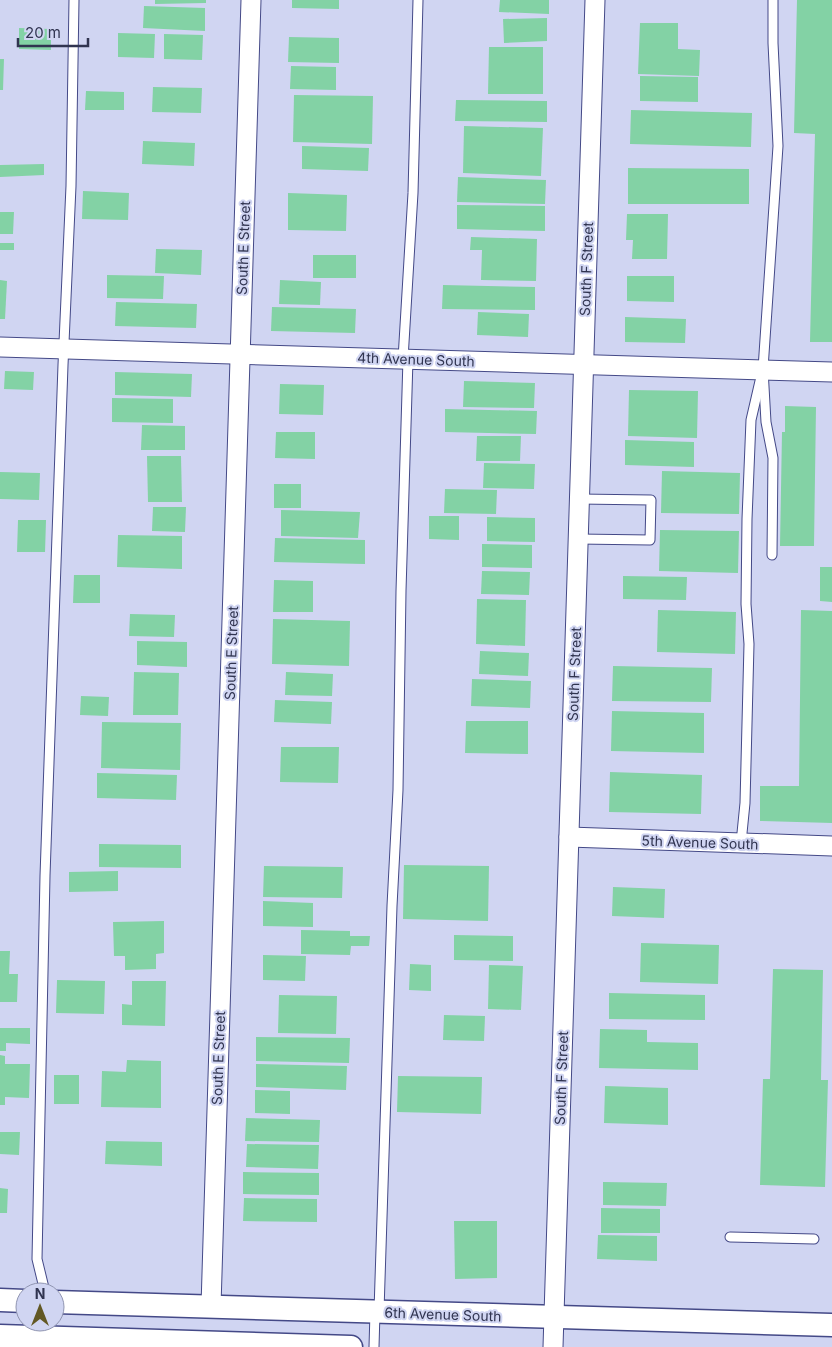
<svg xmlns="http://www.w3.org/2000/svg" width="832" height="1347" font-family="Inter,sans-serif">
<rect width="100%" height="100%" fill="#d0d5f2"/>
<g fill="#83d2a5">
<path d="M155 0H206V3L155 4Z"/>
<path d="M292 0H339V9L292 8Z"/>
<path d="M500 0H549V14L499 12Z"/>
<path d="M797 0H832V342H810L815 134 794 133Z"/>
<path d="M144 6 205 8V31L143 28Z"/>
<path d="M547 18V41L504 43 503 19Z"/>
<path d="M640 23H678V49L700 50 699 76 638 74Z"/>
<path d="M19 28 51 29V50L19 49Z"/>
<path d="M118 33 155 34 154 58 118 57Z"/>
<path d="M164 34 203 35 202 60 164 59Z"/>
<path d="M289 37 339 38V63L288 62Z"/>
<path d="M489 47H543V94H488Z"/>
<path d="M0 59H4L3 90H0Z"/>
<path d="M291 66 336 67V90L290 89Z"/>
<path d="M640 76 698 77V102L640 101Z"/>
<path d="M153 87 202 88 201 113 152 112Z"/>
<path d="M86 91 124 92V110H85Z"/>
<path d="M294 95 373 96 372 144 293 142Z"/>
<path d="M456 100 547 101V122L455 121Z"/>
<path d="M631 110 752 113 751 147 630 144Z"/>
<path d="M464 126 543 128 541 176 463 173Z"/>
<path d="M143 141 195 143 194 166 142 164Z"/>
<path d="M302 146 369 148 368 171 302 169Z"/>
<path d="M44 164V175L0 177V165Z"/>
<path d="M628 168 749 169V204H628Z"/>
<path d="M458 177 546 180 545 204 457 202Z"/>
<path d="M83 191 129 193 128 220 82 219Z"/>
<path d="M288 193 347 195 346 231 288 230Z"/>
<path d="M457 205 545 206V231L457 229Z"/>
<path d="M0 212H14L13 234H0Z"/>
<path d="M627 214H668L667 259H632L633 240H626Z"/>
<path d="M471 237 537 239 536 281 481 280 482 250H470Z"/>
<rect x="0" y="243" width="14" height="7"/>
<path d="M156 249 202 250 201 275 155 273Z"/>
<rect x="313" y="255" width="43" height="23"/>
<path d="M107 275 164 276 163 299 107 298Z"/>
<path d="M627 276H674V302L627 301Z"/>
<path d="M0 280 7 281 5 319H0Z"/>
<path d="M280 280 321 282 320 305 279 304Z"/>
<path d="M443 285 535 287V310L442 309Z"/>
<path d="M116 302 197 304 196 328 115 326Z"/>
<path d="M272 307 356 309 355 333 271 331Z"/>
<path d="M478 312 529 314 528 337 477 335Z"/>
<path d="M625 317 686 319 685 343 625 342Z"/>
<path d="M5 371 34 372 33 390 4 389Z"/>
<path d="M115 372 192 374 191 397 115 395Z"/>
<path d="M464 381 535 383 534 408 463 407Z"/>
<path d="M280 384 324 385 323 415 279 414Z"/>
<path d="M629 390 698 391 697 438 628 436Z"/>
<path d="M112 398 173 399V423L112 422Z"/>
<path d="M785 406 816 407 814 546H780L782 432H785Z"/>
<path d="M445 409 537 411 536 434 445 432Z"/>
<path d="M142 425 185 426V450H141Z"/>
<path d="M276 432H315V459L275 458Z"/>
<path d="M477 436H521L520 461H476Z"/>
<path d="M625 440 694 442V467L625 465Z"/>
<path d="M147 456H181L182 502H148Z"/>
<path d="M484 463 535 464 534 489 483 488Z"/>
<path d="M662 471 740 473 739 514 661 513Z"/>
<path d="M0 472 40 473 39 500 0 499Z"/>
<rect x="274" y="484" width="27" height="24"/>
<path d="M445 489 497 490 496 514 444 513Z"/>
<path d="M153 507H186L185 532 152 531Z"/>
<path d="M281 510 360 512 358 538 281 536Z"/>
<path d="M429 516H459V540L429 539Z"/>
<path d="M487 517 535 518V542L487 541Z"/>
<path d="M18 520H46L45 552H17Z"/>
<path d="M660 530 739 531 738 573 659 571Z"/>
<path d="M118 535 182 536V569L117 567Z"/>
<path d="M275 538 365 540V564L274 562Z"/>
<path d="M482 544 532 545V568L482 567Z"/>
<path d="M820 567H832V602L820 601Z"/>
<path d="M482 571 530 572 529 595 481 594Z"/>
<path d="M74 575H100V603H73Z"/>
<path d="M623 576 687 577 686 600 623 599Z"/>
<path d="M274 580 313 581V612H273Z"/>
<path d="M477 599 526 600 525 646 476 644Z"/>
<path d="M658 610 736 612 735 654 657 652Z"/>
<path d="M801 610 832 611V823L760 821V786H799Z"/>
<path d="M130 614 175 615 174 637 129 636Z"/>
<path d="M273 619 350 621 349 666 272 664Z"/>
<path d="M137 641 187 642V667L137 665Z"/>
<path d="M480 651 529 653 528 676 479 674Z"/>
<path d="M613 666 712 668 711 702 612 701Z"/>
<path d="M134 672 179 673 178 715H133Z"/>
<path d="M286 672 333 674 332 696 285 695Z"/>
<path d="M472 679 531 681 530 708 471 706Z"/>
<path d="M81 696 109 697 108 716 80 715Z"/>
<path d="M275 700 332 702 331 724 274 722Z"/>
<path d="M612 711 704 713V753L611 751Z"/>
<path d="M466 721H528V754L465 753Z"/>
<path d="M102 722 181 723 180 770 101 768Z"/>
<path d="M281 747H339L338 783 280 782Z"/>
<path d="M610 772 702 775 701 814 609 812Z"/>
<path d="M97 773 177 775 176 800 97 798Z"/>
<path d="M99 844 181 845V868L99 867Z"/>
<path d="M404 865 489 866 488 921 403 919Z"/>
<path d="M264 866 343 867 342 898 263 897Z"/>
<path d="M118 871V891L69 892V872Z"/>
<path d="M613 887 665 889 664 918 612 916Z"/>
<path d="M263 901 313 903V927L263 926Z"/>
<path d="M164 921V953L156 954V969L125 970V956H114L113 922Z"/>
<path d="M301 930 350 931V936H370L369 946H351L350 955 301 954Z"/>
<path d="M454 935 513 936V961L454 960Z"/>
<path d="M641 943 719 945 718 984 640 982Z"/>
<path d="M0 951H10L9 974H18L17 1002H0Z"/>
<path d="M263 955 306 956 305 981 263 980Z"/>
<path d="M410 964 431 965V991L409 990Z"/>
<path d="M489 965 523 966 521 1010 488 1009Z"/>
<path d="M773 969 823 970 821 1080H828L825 1187 760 1185 763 1079H770Z"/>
<path d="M57 980 105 981 104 1014 56 1013Z"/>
<path d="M132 981H166L165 1026 122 1025V1004L132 1005Z"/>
<path d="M609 993 705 995V1020L609 1019Z"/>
<path d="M279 995 337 996 336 1034 278 1033Z"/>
<path d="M444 1015 485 1016 484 1041 443 1040Z"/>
<path d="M0 1028H30V1044L6 1043V1051H0Z"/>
<path d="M600 1029 647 1030V1042L698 1043V1070L599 1068Z"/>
<path d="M256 1037 350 1038 349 1063 256 1061Z"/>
<path d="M0 1055 5 1056V1064H30L29 1098 5 1097V1105H0Z"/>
<path d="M127 1060 161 1061V1108L101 1107 102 1071 126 1072Z"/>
<path d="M256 1064 347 1066 346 1090 256 1087Z"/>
<rect x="54" y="1075" width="25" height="29"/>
<path d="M398 1076 482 1077 481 1114 397 1112Z"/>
<path d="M605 1086 668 1088V1125L604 1123Z"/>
<path d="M255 1090 290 1091V1114L255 1113Z"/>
<path d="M246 1118 320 1120 319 1142 245 1141Z"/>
<path d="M0 1132H20L19 1155 0 1154Z"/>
<path d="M106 1141 162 1142V1166L105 1164Z"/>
<path d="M247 1144 319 1145 318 1169 246 1167Z"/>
<path d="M243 1172 319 1173V1195L243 1194Z"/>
<path d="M603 1182 667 1183 666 1206 603 1205Z"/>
<path d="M0 1188 8 1189 7 1213H0Z"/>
<path d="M244 1198 317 1199V1222L243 1221Z"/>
<path d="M601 1208 660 1209V1233H601Z"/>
<path d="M454 1221H497V1278L455 1279Z"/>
<path d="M598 1235 657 1236V1261L597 1259Z"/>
</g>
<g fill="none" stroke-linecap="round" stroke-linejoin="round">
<g stroke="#444987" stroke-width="11">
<g id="service">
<path d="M403 359 413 193 418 0"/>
<path d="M578 539 650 540 651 500 579 499"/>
<path d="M772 555 773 458 766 422 763 369 778 146 773 43V0"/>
<path d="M741 843 745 803 749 644 746 604 747 519 751 420 760 381"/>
<path d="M730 1237 814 1239"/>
<path d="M45 1292 37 1259 45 876 63 365 71 186 74 0"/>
<path d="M379 1311 392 906 398 790 401 591 408 359"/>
<path d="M374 1347 375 1312"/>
</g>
</g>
<g stroke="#444987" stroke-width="21">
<g id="minor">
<path d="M0 347 832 372"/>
<path d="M569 837 832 846"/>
<path d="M211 1306 251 0"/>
<path d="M553 1347 595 0"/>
</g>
</g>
<g stroke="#444987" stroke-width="25">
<g id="tertiary">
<path d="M0 1300 25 1301"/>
<path d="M55 1302 832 1325"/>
<path d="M0 1336 351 1347"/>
</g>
</g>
<use href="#service" stroke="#fff" stroke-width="9"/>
<use href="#minor" stroke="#fff" stroke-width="19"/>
<use href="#tertiary" stroke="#fff" stroke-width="22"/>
</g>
<g text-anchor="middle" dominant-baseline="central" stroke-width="4" stroke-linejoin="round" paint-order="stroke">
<g font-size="14" fill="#303450" stroke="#d0d5f2">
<text transform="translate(243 248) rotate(-88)">South E Street</text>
<text transform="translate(586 269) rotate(-88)">South F Street</text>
<text transform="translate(416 359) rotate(2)">4th Avenue South</text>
<text transform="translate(231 653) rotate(-88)">South E Street</text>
<text transform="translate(574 674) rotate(-88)">South F Street</text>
<text transform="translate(700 842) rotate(2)">5th Avenue South</text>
<text transform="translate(218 1058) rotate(-88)">South E Street</text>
<text transform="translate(561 1078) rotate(-88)">South F Street</text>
<text transform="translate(443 1314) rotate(2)">6th Avenue South</text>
</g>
</g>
<g transform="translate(40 1307)"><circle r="24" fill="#d0d5f2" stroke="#9095b1"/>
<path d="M0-4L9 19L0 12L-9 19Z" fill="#625824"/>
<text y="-8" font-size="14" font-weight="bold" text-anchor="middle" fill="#303450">N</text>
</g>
<path d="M18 38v8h70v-8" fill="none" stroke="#303450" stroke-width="2.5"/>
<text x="25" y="38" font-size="15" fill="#303450" stroke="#d0d5f2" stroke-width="4" paint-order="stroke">20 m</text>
</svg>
